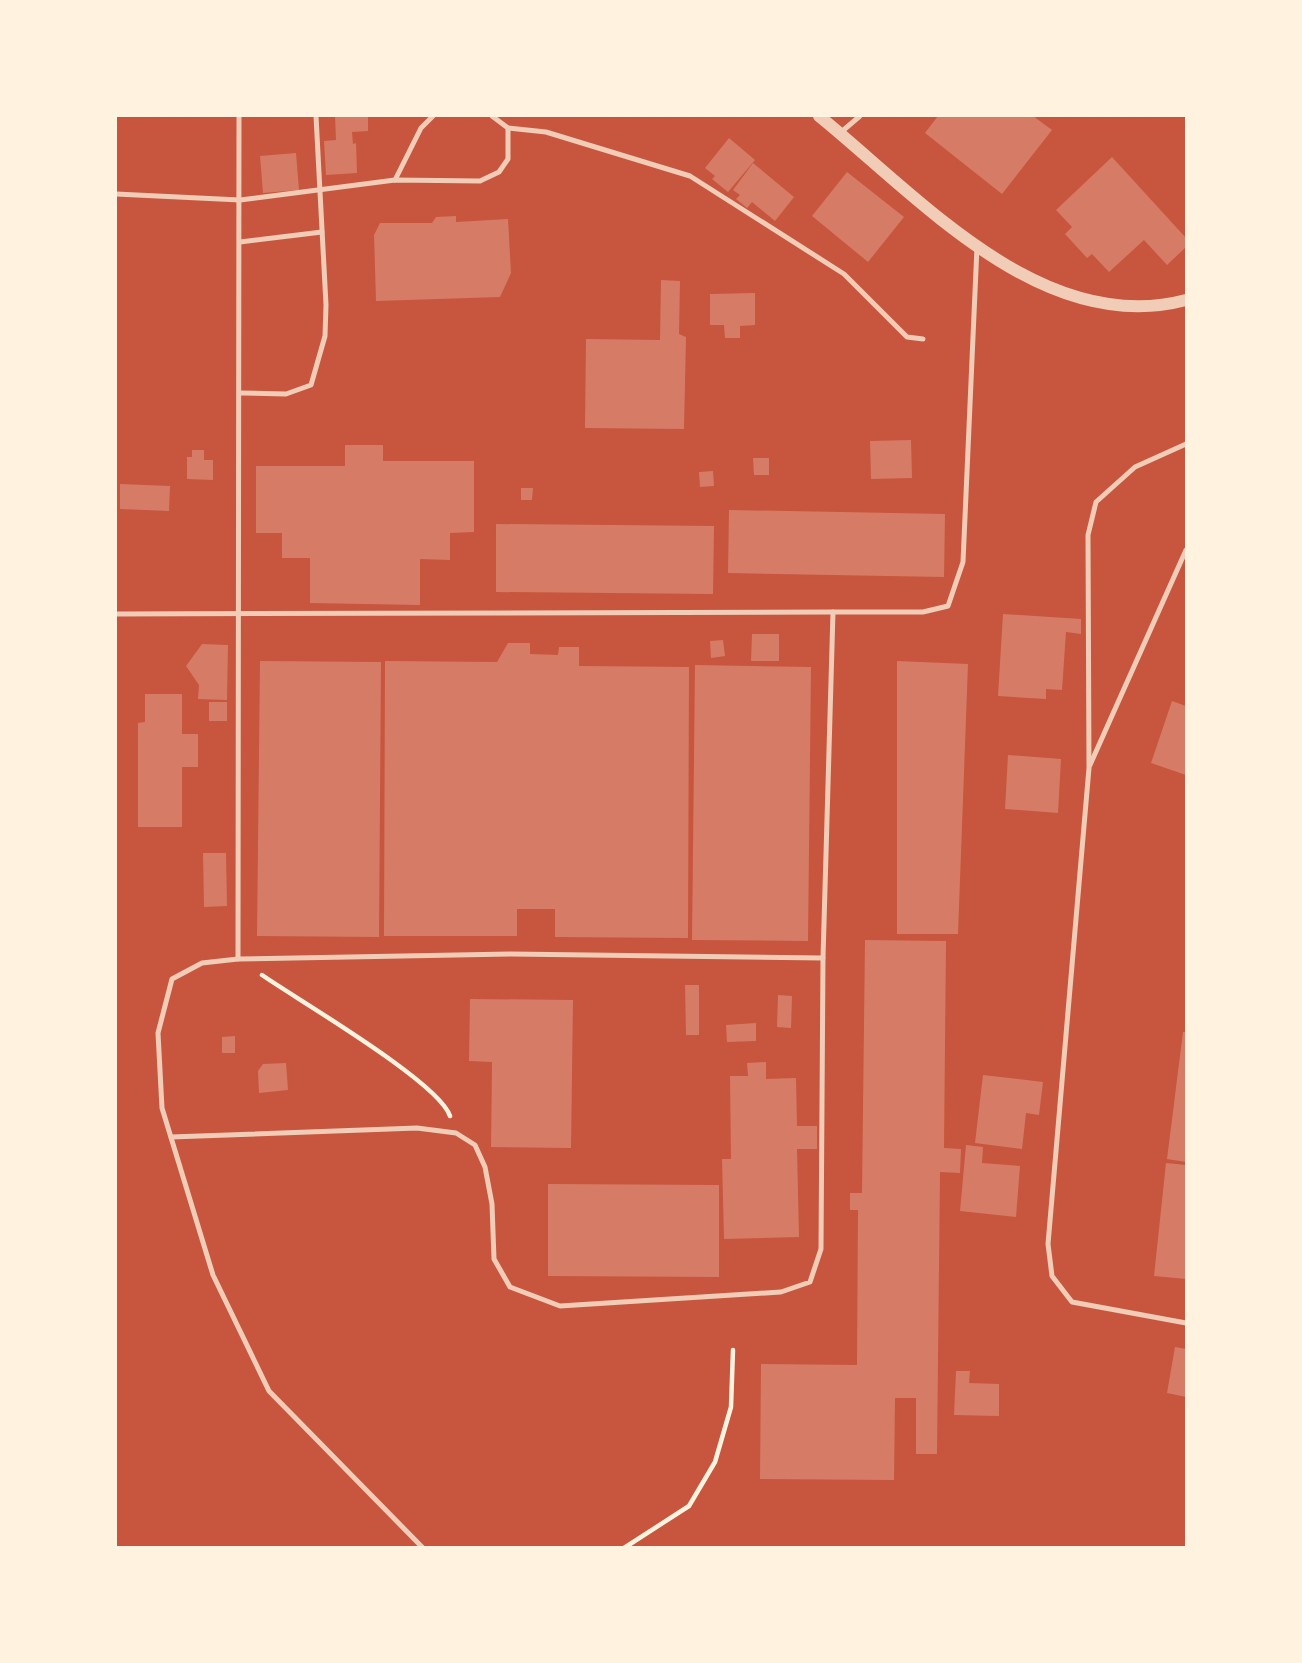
<svg xmlns="http://www.w3.org/2000/svg" width="1302" height="1663" font-family="Signika,sans-serif">
<rect width="100%" height="100%" fill="#c8553d"/>
<g fill="#d67c66">
<path d="M335 116H368V131L352 132 353 144 356 143 357 173 326 175 324 141 336 140Z"/>
<path d="M938 116H1033L1052 130 1002 194 925 133Z"/>
<path d="M729 138 755 160 728 192 712 179 715 176 705 168Z"/>
<path d="M296 153 299 190 263 193 260 156Z"/>
<path d="M1112 157 1186 238V247L1167 265 1144 240 1109 272 1092 254 1087 258 1065 234 1072 227 1056 210Z"/>
<path d="M753 163 794 197 775 221 752 202 747 208 736 199 740 195 733 190Z"/>
<path d="M847 172 904 217 868 262 812 216Z"/>
<path d="M456 216V222L508 219 511 273 500 297 376 301 374 235 380 223H432L436 217Z"/>
<path d="M661 280 680 281 679 334 686 337 684 429 585 428 586 339 660 340Z"/>
<path d="M755 293V325L740 326V338H725L724 325H710V294Z"/>
<path d="M911 440 912 478 871 479 870 441Z"/>
<path d="M345 445H383V461H474V532L450 533V560L420 559V605L310 603V558H282V533H256V466H345Z"/>
<path d="M192 450H204V460H213V480L187 479V457H192Z"/>
<path d="M753 458H769V475H754Z"/>
<path d="M713 471 714 486 700 487 699 472Z"/>
<path d="M120 484 170 486 169 511 120 509Z"/>
<path d="M521 488H533L532 500H521Z"/>
<path d="M729 510 945 514 944 577 728 573Z"/>
<path d="M496 524 714 526 713 594 496 592Z"/>
<path d="M1003 614 1081 619V634L1066 632 1062 690 1046 689V699L998 696Z"/>
<path d="M752 634H779V661H751Z"/>
<path d="M723 640 725 656 711 658 710 641Z"/>
<path d="M508 643H530V654L558 655 559 647H579V666L689 667 688 938 555 937V909H517V936H384L385 661 497 662Z"/>
<path d="M202 644 228 645 227 700 198 699 199 685 186 666Z"/>
<path d="M260 661 381 662 379 937 257 936Z"/>
<path d="M897 661 968 664 958 934H897Z"/>
<path d="M695 665 811 667 808 941 692 940Z"/>
<path d="M145 694H182V734H198V767H182V827H138V723L145 722Z"/>
<path d="M1172 701 1186 706V775L1151 763Z"/>
<rect x="209" y="702" width="18" height="19"/>
<path d="M1008 755 1061 759 1058 813 1005 809Z"/>
<path d="M203 853H226L227 906 204 907Z"/>
<path d="M865 940 946 941 944 1148 961 1149 960 1173 940 1172 937 1454H916V1398H895L894 1480 760 1479 761 1364 857 1365 858 1210H850V1193H862Z"/>
<path d="M685 985H699V1035H686Z"/>
<path d="M778 995 792 996 791 1028 777 1027Z"/>
<path d="M470 999 573 1000 571 1148 491 1147 492 1062 469 1061Z"/>
<path d="M756 1023V1041L727 1042 726 1025Z"/>
<path d="M1183 1032H1186V1162L1167 1159Z"/>
<path d="M235 1036V1053H222V1037Z"/>
<path d="M766 1062V1079L796 1078 797 1126H817V1149H797L799 1237 724 1239 722 1159H731L730 1076H748L747 1063Z"/>
<path d="M286 1063 288 1090 259 1093 258 1071 263 1064Z"/>
<path d="M983 1075 1043 1082 1039 1115 1026 1113 1022 1149 975 1143Z"/>
<path d="M966 1145 983 1147 982 1163 1020 1166 1016 1217 960 1211Z"/>
<path d="M1166 1163 1186 1165V1279L1154 1276Z"/>
<path d="M548 1184 719 1185V1277L548 1276Z"/>
<path d="M1175 1347 1186 1349V1397L1167 1393Z"/>
<path d="M956 1371H970L969 1383 999 1384V1416L954 1415Z"/>
</g>
<g fill="none" stroke-linecap="round" stroke-linejoin="round">
<g stroke="#fff3e0" stroke-width="4.5">
<path d="M262 975C298 1000 439 1082 450 1116"/>
<path d="M624 1548 689 1506 715 1462 731 1407 733 1350"/>
</g>
<g stroke="#f1ccb7" stroke-width="5">
<path d="M492 116 508 128 546 132 690 176 844 274 907 337 923 339"/>
<path d="M840 133 860 116"/>
<path d="M395 180 421 128 433 116"/>
<path d="M116 194 240 200 395 180 480 181 499 172 508 159V128"/>
<path d="M240 242 322 232"/>
<path d="M241 393 286 394 311 385 325 336 326 305 316 116"/>
<path d="M1186 444 1135 467 1096 502 1088 535 1089 768 1048 1244 1052 1276 1072 1302 1186 1323"/>
<path d="M116 614 833 612"/>
<path d="M1090 765 1186 550"/>
<path d="M238 959 239 116"/>
<path d="M171 1137 417 1128 456 1133 475 1145 485 1167 492 1204 494 1259 510 1287 560 1306 781 1292 810 1282 821 1249 823 958 833 612H923L948 606 963 562 977 247"/>
<path d="M423 1548 269 1391 213 1275 162 1108 158 1033 172 979 202 963 238 959 511 954 823 958"/>
</g>
<path stroke="#f1ccb7" stroke-width="12" d="M819 116C919 197 1043 338 1186 300"/>
</g>
<rect width="1302" height="1663" fill="none" stroke="#fff3e0" stroke-width="234"/>
</svg>
